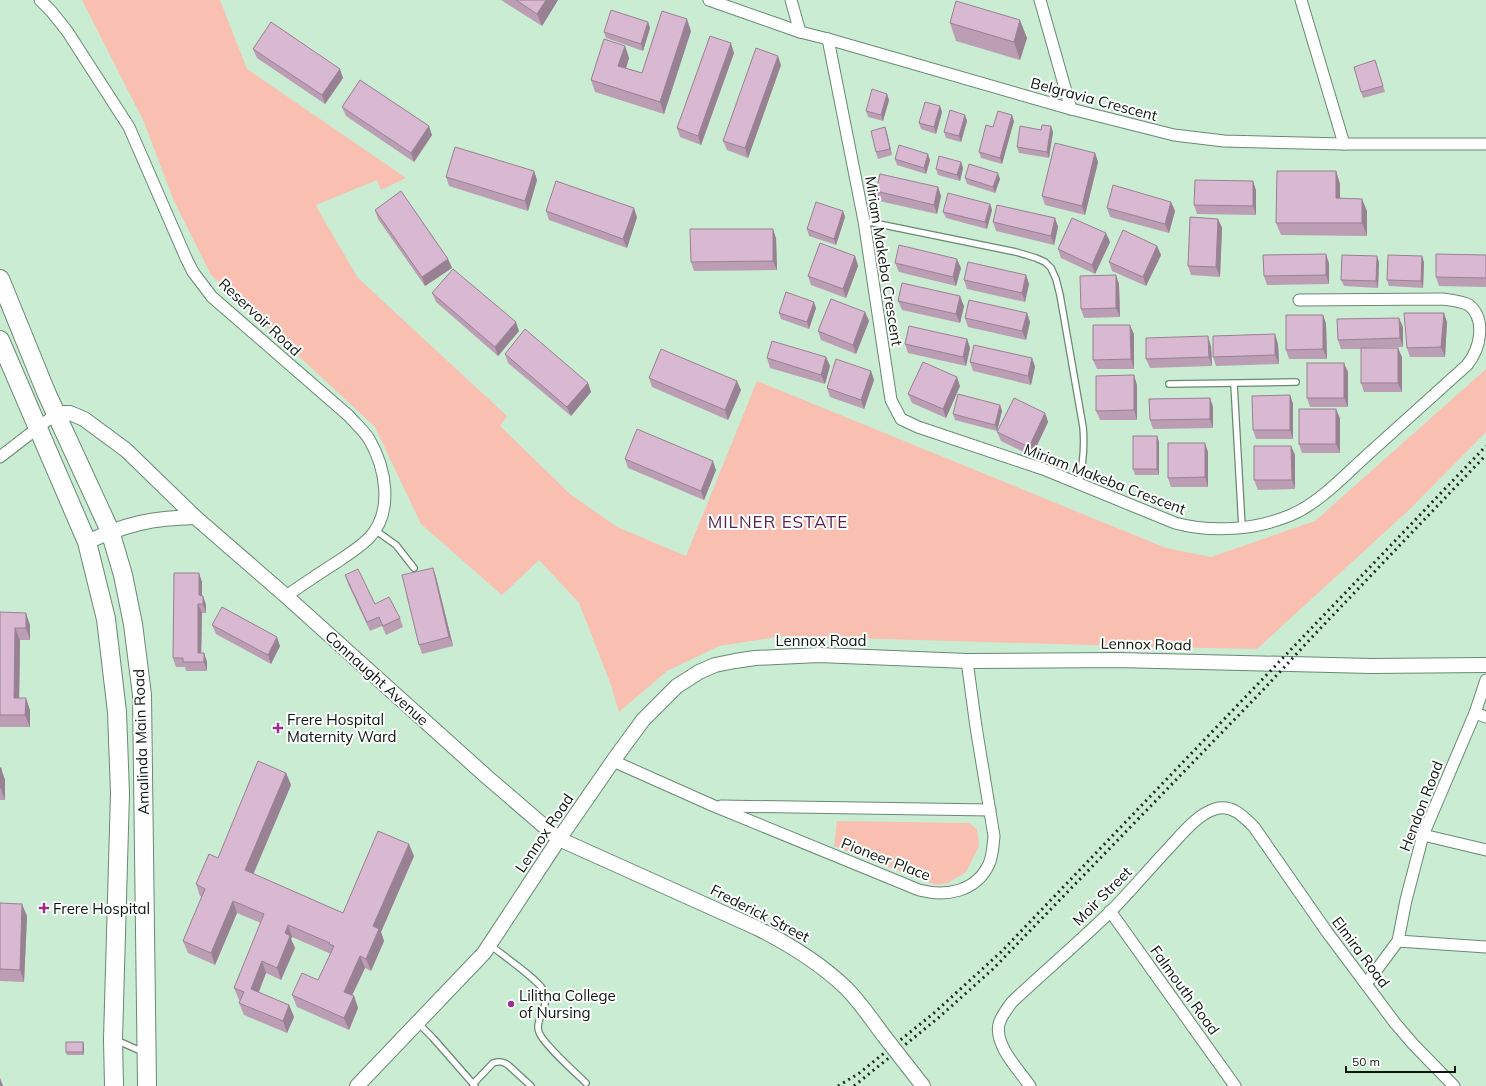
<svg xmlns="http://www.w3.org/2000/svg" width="1486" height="1086" font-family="Mulish,sans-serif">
<rect width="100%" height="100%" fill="#caecd3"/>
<g fill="#f9bfb1">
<path d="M82 0H220L247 69 406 178 381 190 377 180 316 205 321 215 358 278 507 416 500 426 570 494 617 527 686 556 757 381 1166 548 1211 557 1315 521 1486 369V432L1409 510 1257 649 1156 647 783 636 719 646 667 671 619 712 611 685 579 603 539 560 502 595 421 524 375 427 211 275 174 201 144 122Z"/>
<path d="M837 821 969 823 977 829 979 846 966 872 948 883 936 885 834 846Z"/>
</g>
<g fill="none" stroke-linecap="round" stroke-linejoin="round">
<g stroke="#698972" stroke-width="8">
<g id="service">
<path d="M864 221 1016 252 1036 258 1045 262 1051 268 1056 279 1060 295 1083 427C1085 447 1083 464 1079 483"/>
<path d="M1169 384 1296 382"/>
<path d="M1234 384 1242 527"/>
<path d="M375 530 396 545 414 568"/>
<path d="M490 945C501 954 539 980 544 991 545 995 545 999 545 1003 544 1012 535 1023 539 1032 542 1043 577 1074 586 1083"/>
<path d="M418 1023 433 1038 475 1086"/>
<path d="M116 1040 143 1052"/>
<path d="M473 1084 493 1063C499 1061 503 1061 508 1065L531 1086"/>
</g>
</g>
<g stroke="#698972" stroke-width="13">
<g id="minor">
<path d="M40 0 51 11 67 31 129 127 186 258 193 272 212 297 349 416C355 423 364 431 369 439 386 468 394 512 369 538 359 548 346 556 334 564 318 574 302 585 286 596"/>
<path d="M709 0 800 32 828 39 1071 109 1174 135 1224 141 1344 144H1486"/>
<path d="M791 0 800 32"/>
<path d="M1040 0 1071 109"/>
<path d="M1301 0 1344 144"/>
<path d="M828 39 864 221 891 400 901 419 918 427 1043 469 1175 523C1212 533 1255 530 1291 515 1319 503 1343 477 1365 457 1399 426 1433 396 1467 365 1481 348 1486 319 1469 305 1461 301 1450 300 1442 299L1299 300"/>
<path d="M0 457 57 413"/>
<path d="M1475 713 1486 717"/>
<path d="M613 761 714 806 919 890C946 897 976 892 989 864 993 855 993 845 994 836L976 727 967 661"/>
<path d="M721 806 990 810"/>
<path d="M1423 835 1486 850"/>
<path d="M1110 911 1235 1086"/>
<path d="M1398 941 1486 947"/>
<path d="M1366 984 1398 941 1406 900 1423 835 1475 713 1486 680"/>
<path d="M1030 1086C1019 1070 994 1045 999 1024 1001 1016 1007 1009 1012 1002 1044 972 1078 943 1110 912 1130 892 1148 870 1167 850 1181 835 1196 815 1215 809 1232 804 1243 816 1254 827L1327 932 1395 1023 1413 1044 1454 1086"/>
</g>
</g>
<g stroke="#698972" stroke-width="16">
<g id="tertiary">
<path d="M57 413H70L84 419 126 450 195 517 286 596 487 777 559 839 757 928C789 944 819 962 846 988 860 1002 872 1020 884 1036"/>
<path d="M87 542C126 524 152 518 195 517"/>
<path d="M909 1068 923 1086"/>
<path d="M357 1086 484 953 559 839 613 761 643 720 677 686 699 672 715 665 735 661 755 658 819 655 967 661 1117 660 1371 666 1486 665"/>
</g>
</g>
<g stroke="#698972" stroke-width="20">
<g id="primary">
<path d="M0 279 46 392 110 531 123 575 133 624 142 695 147 1086"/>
<path d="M0 340 87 542 106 619 117 712 120 793 113 1039 114 1086"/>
</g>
</g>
<use href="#service" stroke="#fff" stroke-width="5.5"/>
<use href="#minor" stroke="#fff" stroke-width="11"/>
<use href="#tertiary" stroke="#fff" stroke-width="14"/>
<use href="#primary" stroke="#fff" stroke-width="18"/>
<g stroke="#1f2d23" stroke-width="3" stroke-dasharray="2 4" stroke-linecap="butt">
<path d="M838 1086 858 1074 934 1013 1001 952 1486 446"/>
<path d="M854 1086 937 1019 993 969 1263 690 1315 634 1486 455"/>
</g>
<g stroke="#698972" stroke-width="16" stroke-linecap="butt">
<path id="tertiary-bridge" d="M884 1036 909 1068"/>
</g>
<use href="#tertiary-bridge" stroke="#fff" stroke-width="14"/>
</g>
<g fill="#bb9eb4">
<path d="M501 0H558L542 26Z"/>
<path d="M648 22 650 28 643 51 606 38 604 32Z"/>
<path d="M950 23 1027 38 1020 60 956 41Z"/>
<path d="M691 31 664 114 595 92 591 80 625 46 629 58 626 68 642 73Z"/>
<path d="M253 49 343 78 325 104 257 58Z"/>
<path d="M734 53 701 145 680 137 677 128Z"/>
<path d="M1375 60 1385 92 1363 98 1361 92Z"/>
<path d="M781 65 748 158 727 150 723 141Z"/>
<path d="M887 94 889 100 883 121 868 117 866 111Z"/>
<path d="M940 106 942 112 936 134 921 129 919 123Z"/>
<path d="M342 107 432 135 414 162 346 116Z"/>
<path d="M965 115 967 121 961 142 946 138 944 132Z"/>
<path d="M1014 121 1002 164 981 158 979 152 993 127Z"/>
<path d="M885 127 887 133 892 155 878 159 876 152Z"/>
<path d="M1053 132 1049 158 1019 153 1017 147Z"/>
<path d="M1095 153 1098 162 1085 215 1045 205 1042 196Z"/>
<path d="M895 159 930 160 926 174 897 165Z"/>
<path d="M961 162 963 168 960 181 938 175 936 169Z"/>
<path d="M534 171 537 180 528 211 449 186 446 177Z"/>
<path d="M1336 171 1340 184V199L1367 211V236L1281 235 1276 223Z"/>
<path d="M965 178 1000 179 995 193 967 184Z"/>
<path d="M938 187 941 196 937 214 879 201 876 191Z"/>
<path d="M1256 190V215L1197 214 1194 205Z"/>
<path d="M1171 202 1175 211 1169 233 1110 217 1107 208Z"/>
<path d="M990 204 992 210 987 229 946 218 943 212Z"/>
<path d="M375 210 448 259 452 268 425 286 378 219Z"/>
<path d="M546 211 637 217 627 248 549 220Z"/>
<path d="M843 211 845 217 836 245 809 236 807 229Z"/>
<path d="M1055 218 1058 227 1054 245 996 231 993 222Z"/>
<path d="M1218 219 1222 228 1220 277 1191 275 1188 266Z"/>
<path d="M776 238 777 270 694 271 691 262Z"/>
<path d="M1110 242 1095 274 1061 258 1058 249Z"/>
<path d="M1157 246 1161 255 1146 286 1112 271 1109 262Z"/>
<path d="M1486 255V287L1439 286 1436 277Z"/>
<path d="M855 256 858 266 846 298 811 285 808 276Z"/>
<path d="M1379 262 1378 288 1344 286 1341 280Z"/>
<path d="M1424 262 1423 288 1389 286 1387 280Z"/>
<path d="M895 263 961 268 956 286 899 272Z"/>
<path d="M1329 263V284L1267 285 1264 276Z"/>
<path d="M1026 275 1029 284 1025 302 967 289 964 280Z"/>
<path d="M1119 284 1120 317 1084 318 1081 309Z"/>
<path d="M432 293 519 331 498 356 436 302Z"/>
<path d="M898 301 964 306 960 323 902 310Z"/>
<path d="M816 308 809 329 781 319 779 313Z"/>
<path d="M865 312 869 321 856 354 821 340 818 331Z"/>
<path d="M1027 313 1030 322 1026 340 968 327 965 318Z"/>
<path d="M1323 315 1326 324 1327 359H1289L1286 350Z"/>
<path d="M1447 322 1445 357H1410L1407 348Z"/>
<path d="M1403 327V347L1365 348 1402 357V392H1364L1361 383V349H1341L1338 340Z"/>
<path d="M1134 334V369H1097L1093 360Z"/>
<path d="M967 339 970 348 966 366 908 353 905 344Z"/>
<path d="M1278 344 1279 364 1216 366 1213 357Z"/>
<path d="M1211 346 1212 366 1150 368 1146 359Z"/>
<path d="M505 354 588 383 591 392 571 416 508 363Z"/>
<path d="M826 357 830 366 825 384 770 368 767 358Z"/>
<path d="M1032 358 1035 367 1031 385 973 371 970 362Z"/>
<path d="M871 371 874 380 864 409 830 397 827 388Z"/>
<path d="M1348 372V407H1310L1307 398Z"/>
<path d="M649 378 741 390 728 420 652 387Z"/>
<path d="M1137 385V420H1100L1096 411Z"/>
<path d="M960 386 946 418 912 403 908 394Z"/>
<path d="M1290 395 1293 404V439H1256L1253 430Z"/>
<path d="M1210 398 1213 407V428L1153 429 1150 420Z"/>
<path d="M1000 405 1002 411 997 431 955 420 953 414Z"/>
<path d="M1045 413 1048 422 1032 456 1001 441 997 432Z"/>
<path d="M1340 418V453H1302L1299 444Z"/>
<path d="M1157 436 1159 442V475H1135L1133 469Z"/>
<path d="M1291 446 1295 455V489L1258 490 1254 480Z"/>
<path d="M1208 452V487H1171L1168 478Z"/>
<path d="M625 459 716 470 704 500 628 468Z"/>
<path d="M433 568 436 577 453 646 422 654 419 645Z"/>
<path d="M345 575 375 604 400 618 403 627 386 635 382 626 370 631 348 584Z"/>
<path d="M202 582V596H203L206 605V613H202L201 653H204L207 662V671H186L185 667H176L173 658Z"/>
<path d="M0 612 30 625V640H20L19 698 30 710V727H0Z"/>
<path d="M212 625 280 646 271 664 216 634Z"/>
<path d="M0 768 5 780V800H0Z"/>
<path d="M286 773 291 785 253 874 343 913 414 856 381 932 384 941 371 971 365 968 352 995 354 996 358 1008 349 1030 297 1007 292 995 318 980 331 954 292 937 291 939 295 948 281 980 266 973 259 992 289 1005 294 1017 287 1033 244 1015 239 1003 240 1001 239 1000 234 988 261 923 237 913 215 965 188 953 183 941 202 897 200 896 196 884 218 858Z"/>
<path d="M0 903 27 916 24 982 0 981Z"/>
<path d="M83 1042 84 1045V1055H67L66 1052Z"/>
</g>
<g fill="#988192">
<path d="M546 0H558L542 26 537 14Z"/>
<path d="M687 19 691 31 664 114 660 102Z"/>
<path d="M1020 20 1027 38 1020 60 1014 42Z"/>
<path d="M648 22 650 28 643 51 641 44Z"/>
<path d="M731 43 734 53 701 145 698 136Z"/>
<path d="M625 46 629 58 623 78 618 66Z"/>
<path d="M778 56 781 65 748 158 745 148Z"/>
<path d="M340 69 343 78 325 104 322 95Z"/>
<path d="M887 94 889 100 883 121 881 115Z"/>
<path d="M940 106 942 112 936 134 934 127Z"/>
<path d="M965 115 967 121 961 142 959 136Z"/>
<path d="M1012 115 1014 121 1002 164 1000 158Z"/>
<path d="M429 126 432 135 414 162 411 153Z"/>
<path d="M1051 126 1053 132 1049 158 1047 152Z"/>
<path d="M885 127 887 133 892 155 890 149Z"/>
<path d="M1095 153 1098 162 1085 215 1082 206Z"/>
<path d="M928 154 930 160 926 174 924 168Z"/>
<path d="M961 162 963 168 960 181 957 175Z"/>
<path d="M534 171 537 180 528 211 525 201Z"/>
<path d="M1336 171 1340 184V211L1336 198Z"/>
<path d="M998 173 1000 179 995 193 993 187Z"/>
<path d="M1253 181 1256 190V215L1253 206Z"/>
<path d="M938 187 941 196 937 214 934 205Z"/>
<path d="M1362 199 1367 211V236L1362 223Z"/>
<path d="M1171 202 1175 211 1169 233 1165 224Z"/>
<path d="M990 204 992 210 987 229 985 222Z"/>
<path d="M634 208 637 217 627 248 623 239Z"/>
<path d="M843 211 845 217 836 245 834 239Z"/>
<path d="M1055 218 1058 227 1054 245 1051 236Z"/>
<path d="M1218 219 1222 228 1220 277 1216 267Z"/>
<path d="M773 229 776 238 777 270 773 261Z"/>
<path d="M1106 233 1110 242 1095 274 1092 265Z"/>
<path d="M1157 246 1161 255 1146 286 1143 277Z"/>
<path d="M1326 254 1329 263V284L1326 275Z"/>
<path d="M855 256 858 266 846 298 843 289Z"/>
<path d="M1377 256 1379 262 1378 288 1376 281Z"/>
<path d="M1422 256 1424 262 1423 288 1421 281Z"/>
<path d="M448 259 452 268 425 286 422 277Z"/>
<path d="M957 259 961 268 956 286 953 277Z"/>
<path d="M1026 275 1029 284 1025 302 1022 293Z"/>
<path d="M1116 275 1119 284 1120 317 1116 308Z"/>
<path d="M960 296 964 306 960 323 956 314Z"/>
<path d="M814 302 816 308 809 329 807 322Z"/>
<path d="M865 312 869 321 856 354 853 345Z"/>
<path d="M1027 313 1030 322 1026 340 1022 331Z"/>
<path d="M1444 313 1447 322 1445 357 1441 347Z"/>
<path d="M1323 315 1326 324 1327 359 1323 349Z"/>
<path d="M1399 318 1403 327V347L1400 338Z"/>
<path d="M516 322 519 331 498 356 495 347Z"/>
<path d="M1130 325 1134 334V369L1131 359Z"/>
<path d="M1275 334 1278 344 1279 364 1275 355Z"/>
<path d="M1208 336 1211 346 1212 366 1209 357Z"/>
<path d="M967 339 970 348 966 366 963 357Z"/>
<path d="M1398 348 1402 357V392L1398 383Z"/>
<path d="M826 357 830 366 825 384 821 375Z"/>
<path d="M1032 358 1035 367 1031 385 1028 376Z"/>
<path d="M1344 363 1348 372V407L1344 398Z"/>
<path d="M871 371 874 380 864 409 861 400Z"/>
<path d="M1134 375 1137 385V420L1134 410Z"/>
<path d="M957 377 960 386 946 418 943 409Z"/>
<path d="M737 381 741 390 728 420 725 410Z"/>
<path d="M588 383 591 392 571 416 567 407Z"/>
<path d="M1290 395 1293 404V439L1290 430Z"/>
<path d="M1210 398 1213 407V428L1210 419Z"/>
<path d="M1000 405 1002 411 997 431 995 425Z"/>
<path d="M1336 409 1340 418V453L1336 444Z"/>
<path d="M1045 413 1048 422 1032 456 1029 447Z"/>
<path d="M1157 436 1159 442V475L1157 469Z"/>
<path d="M1205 443 1208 452V487L1205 477Z"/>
<path d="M1291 446 1295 455V489L1292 480Z"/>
<path d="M713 461 716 470 704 500 701 491Z"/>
<path d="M433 568 436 577 453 646 449 637Z"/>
<path d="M199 573 202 582V605L199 595Z"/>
<path d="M203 596 206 605V613L203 604Z"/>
<path d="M198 604 202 613 201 662 198 653Z"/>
<path d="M26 613 30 625V640L26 628Z"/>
<path d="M15 628 20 640 19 710 14 698Z"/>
<path d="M277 637 280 646 271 664 268 655Z"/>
<path d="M204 653 207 662V671L204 662Z"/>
<path d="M26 698 30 710V727L25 715Z"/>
<path d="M1 768 5 780V800L1 788Z"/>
<path d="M286 773 291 785 250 882 245 870Z"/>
<path d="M409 844 414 856 381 932 384 941 371 971 366 959 373 926Z"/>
<path d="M233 901 237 913 215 965 211 953Z"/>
<path d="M22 904 27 916 24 982 20 970Z"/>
<path d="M288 925 292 937 291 939 295 948 281 980 277 968 285 933Z"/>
<path d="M360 956 365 968 348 1004 344 992Z"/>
<path d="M262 961 266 973 255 1001 251 989Z"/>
<path d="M354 996 358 1008 349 1030 344 1018Z"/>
<path d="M289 1005 294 1017 287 1033 283 1021Z"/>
<path d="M83 1042 84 1045V1055L83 1052Z"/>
<path d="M0 1078 3 1086H0Z"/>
</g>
<g fill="#d9b8d1" stroke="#988192">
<path d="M516 0H546L537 14Z"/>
<path d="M956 1 1020 20 1014 42 950 23Z"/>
<path d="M611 10 648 22 641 44 604 32Z"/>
<path d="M662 11 687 19 660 102 591 80 604 39 625 46 618 66 642 73Z"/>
<path d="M271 22 340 69 322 95 253 49Z"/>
<path d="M710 36 731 43 698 136 677 128Z"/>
<path d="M756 48 778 56 745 148 723 141Z"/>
<path d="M1375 60 1383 86 1361 92 1354 67Z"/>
<path d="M360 80 429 126 411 153 342 107Z"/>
<path d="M872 89 887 94 881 115 866 111Z"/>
<path d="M925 102 940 106 934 127 919 123Z"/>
<path d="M950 110 965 115 959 136 944 132Z"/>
<path d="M998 111 1012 115 1000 158 979 152 986 125 993 127Z"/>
<path d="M1042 125 1051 126 1047 152 1017 147 1020 126 1041 130Z"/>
<path d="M885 127 890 149 876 152 871 131Z"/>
<path d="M1055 143 1095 153 1082 206 1042 196Z"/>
<path d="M899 145 928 154 924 168 895 159Z"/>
<path d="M455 147 534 171 525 201 446 177Z"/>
<path d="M939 156 961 162 957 175 936 169Z"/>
<path d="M969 164 998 173 993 187 965 178Z"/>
<path d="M1277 171H1336V198L1362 199V223H1276Z"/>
<path d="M880 174 938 187 934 205 876 191Z"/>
<path d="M1195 180 1253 181V206L1194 205Z"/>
<path d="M556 181 634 208 623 239 546 211Z"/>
<path d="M1113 185 1171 202 1165 224 1107 208Z"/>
<path d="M401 191 448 259 422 277 375 210Z"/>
<path d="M948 193 990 204 985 222 943 212Z"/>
<path d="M816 202 843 211 834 239 807 229Z"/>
<path d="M997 205 1055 218 1051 236 993 222Z"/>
<path d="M1190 217 1218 219 1216 267 1188 266Z"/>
<path d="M1072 218 1106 233 1092 265 1058 249Z"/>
<path d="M690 229H773V261L691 262Z"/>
<path d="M1123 230 1157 246 1143 277 1109 262Z"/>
<path d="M820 243 855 256 843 289 808 276Z"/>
<path d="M899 245 957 259 953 277 895 263Z"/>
<path d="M1326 254V275L1264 276 1263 255Z"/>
<path d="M1436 254 1486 255V278L1436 277Z"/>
<path d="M1342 255 1377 256 1376 281 1341 280Z"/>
<path d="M1388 255 1422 256 1421 281 1387 280Z"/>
<path d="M968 262 1026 275 1022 293 964 280Z"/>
<path d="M453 269 516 322 495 347 432 293Z"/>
<path d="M1116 275V308L1081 309 1080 276Z"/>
<path d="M902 283 960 296 956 314 898 301Z"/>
<path d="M786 292 814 302 807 322 779 313Z"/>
<path d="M831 299 865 312 853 345 818 331Z"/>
<path d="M969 300 1027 313 1022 331 965 318Z"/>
<path d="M1404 313H1444L1441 347 1407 348Z"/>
<path d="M1286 315H1323V349L1286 350Z"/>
<path d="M1399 318 1400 338 1338 340 1337 319Z"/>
<path d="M1093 325H1130L1131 359 1093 360Z"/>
<path d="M909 326 967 339 963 357 905 344Z"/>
<path d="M525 329 588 383 567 407 505 354Z"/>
<path d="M1275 334V355L1213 357V336Z"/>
<path d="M1208 336 1209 357 1146 359V338Z"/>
<path d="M772 341 826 357 821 375 767 358Z"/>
<path d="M974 345 1032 358 1028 376 970 362Z"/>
<rect x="1361" y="348" width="37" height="35"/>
<path d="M661 349 737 381 725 410 649 378Z"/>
<path d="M836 359 871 371 861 400 827 388Z"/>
<path d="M923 362 957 377 943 409 908 394Z"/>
<rect x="1307" y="363" width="37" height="35"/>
<path d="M1134 375V410L1096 411V376Z"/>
<path d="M958 394 1000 405 995 425 953 414Z"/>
<path d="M1290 395V430H1253L1252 396Z"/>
<path d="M1014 398 1045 413 1029 447 997 432Z"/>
<path d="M1210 398V419L1150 420 1149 399Z"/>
<rect x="1299" y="409" width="37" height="35"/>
<path d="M637 429 713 461 701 491 625 459Z"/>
<rect x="1133" y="436" width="24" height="33"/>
<path d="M1168 443H1205V477L1168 478Z"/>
<path d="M1254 446H1291L1292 480H1254Z"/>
<path d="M433 568 449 637 419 645 402 575Z"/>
<path d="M358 569 375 604 389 597 400 618 383 626 379 617 367 622 345 575Z"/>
<path d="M174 573H199V595L203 596V604H198V653H204V662H183V658H173Z"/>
<path d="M222 607 277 637 268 655 212 625Z"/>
<path d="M0 612 26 613V628H15L14 698H26L25 715H0Z"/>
<path d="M258 761 286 773 245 870 343 913 378 831 409 844 373 926 379 929 366 959 360 956 344 992 354 996 344 1018 292 995 302 973 318 980 334 946 329 944 330 943 288 925 285 933 290 936 277 968 262 961 251 989 289 1005 283 1021 239 1003 244 992 234 988 264 914 233 901 211 953 183 941 205 889 196 884 209 854 218 858Z"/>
<rect x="0" y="768" width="1" height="20"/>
<path d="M0 903 22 904 20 970 0 969Z"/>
<rect x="66" y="1042" width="17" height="10"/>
</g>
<g fill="#9c2e8d" stroke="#fff" stroke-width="1.5">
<path d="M276 722h4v4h4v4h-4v4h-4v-4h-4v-4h4z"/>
<path d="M42 902h4v4h4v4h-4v4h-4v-4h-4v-4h4z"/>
<circle cx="511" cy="1004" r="4"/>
</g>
<g text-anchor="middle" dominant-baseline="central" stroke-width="4" stroke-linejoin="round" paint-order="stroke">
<g font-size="15" fill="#0a160e" stroke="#fff">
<text transform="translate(1094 99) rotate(15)">Belgravia Crescent</text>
<text transform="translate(884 261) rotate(81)">Miriam Makeba Crescent</text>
<text transform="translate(260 317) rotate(43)">Reservoir Road</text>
<text transform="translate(1105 479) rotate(21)">Miriam Makeba Crescent</text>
<text x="821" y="640">Lennox Road</text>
<text transform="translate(1146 644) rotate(1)">Lennox Road</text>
<text transform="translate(377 678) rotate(42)">Connaught Avenue</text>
<text transform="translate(141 742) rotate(-92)">Amalinda Main Road</text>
<text transform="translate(1421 806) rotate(-69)">Hendon Road</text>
<text transform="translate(544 833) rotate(-56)">Lennox Road</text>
<text transform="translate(886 859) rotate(21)">Pioneer Place</text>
<text transform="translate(1102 896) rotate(-45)">Moir Street</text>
<text transform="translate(760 913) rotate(27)">Frederick Street</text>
<text transform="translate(1361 952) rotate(53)">Elmira Road</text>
<text transform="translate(1185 990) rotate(54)">Falmouth Road</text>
</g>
<g font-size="15" fill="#0a160e" stroke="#fff" text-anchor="start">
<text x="287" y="719">Frere Hospital<tspan x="287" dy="17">Maternity Ward</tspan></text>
<text x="53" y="908">Frere Hospital</text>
<text x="519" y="995">Lilitha College<tspan x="519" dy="17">of Nursing</tspan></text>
</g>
<g font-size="17" letter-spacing="1" fill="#5a2452" stroke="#fff">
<text x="778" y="521">MILNER ESTATE</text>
</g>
</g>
<path d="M1346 1066v6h109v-6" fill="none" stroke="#0a160e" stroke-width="2"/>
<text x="1352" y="1066" font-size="12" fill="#0a160e" stroke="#ffffff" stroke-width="3" paint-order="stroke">50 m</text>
</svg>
